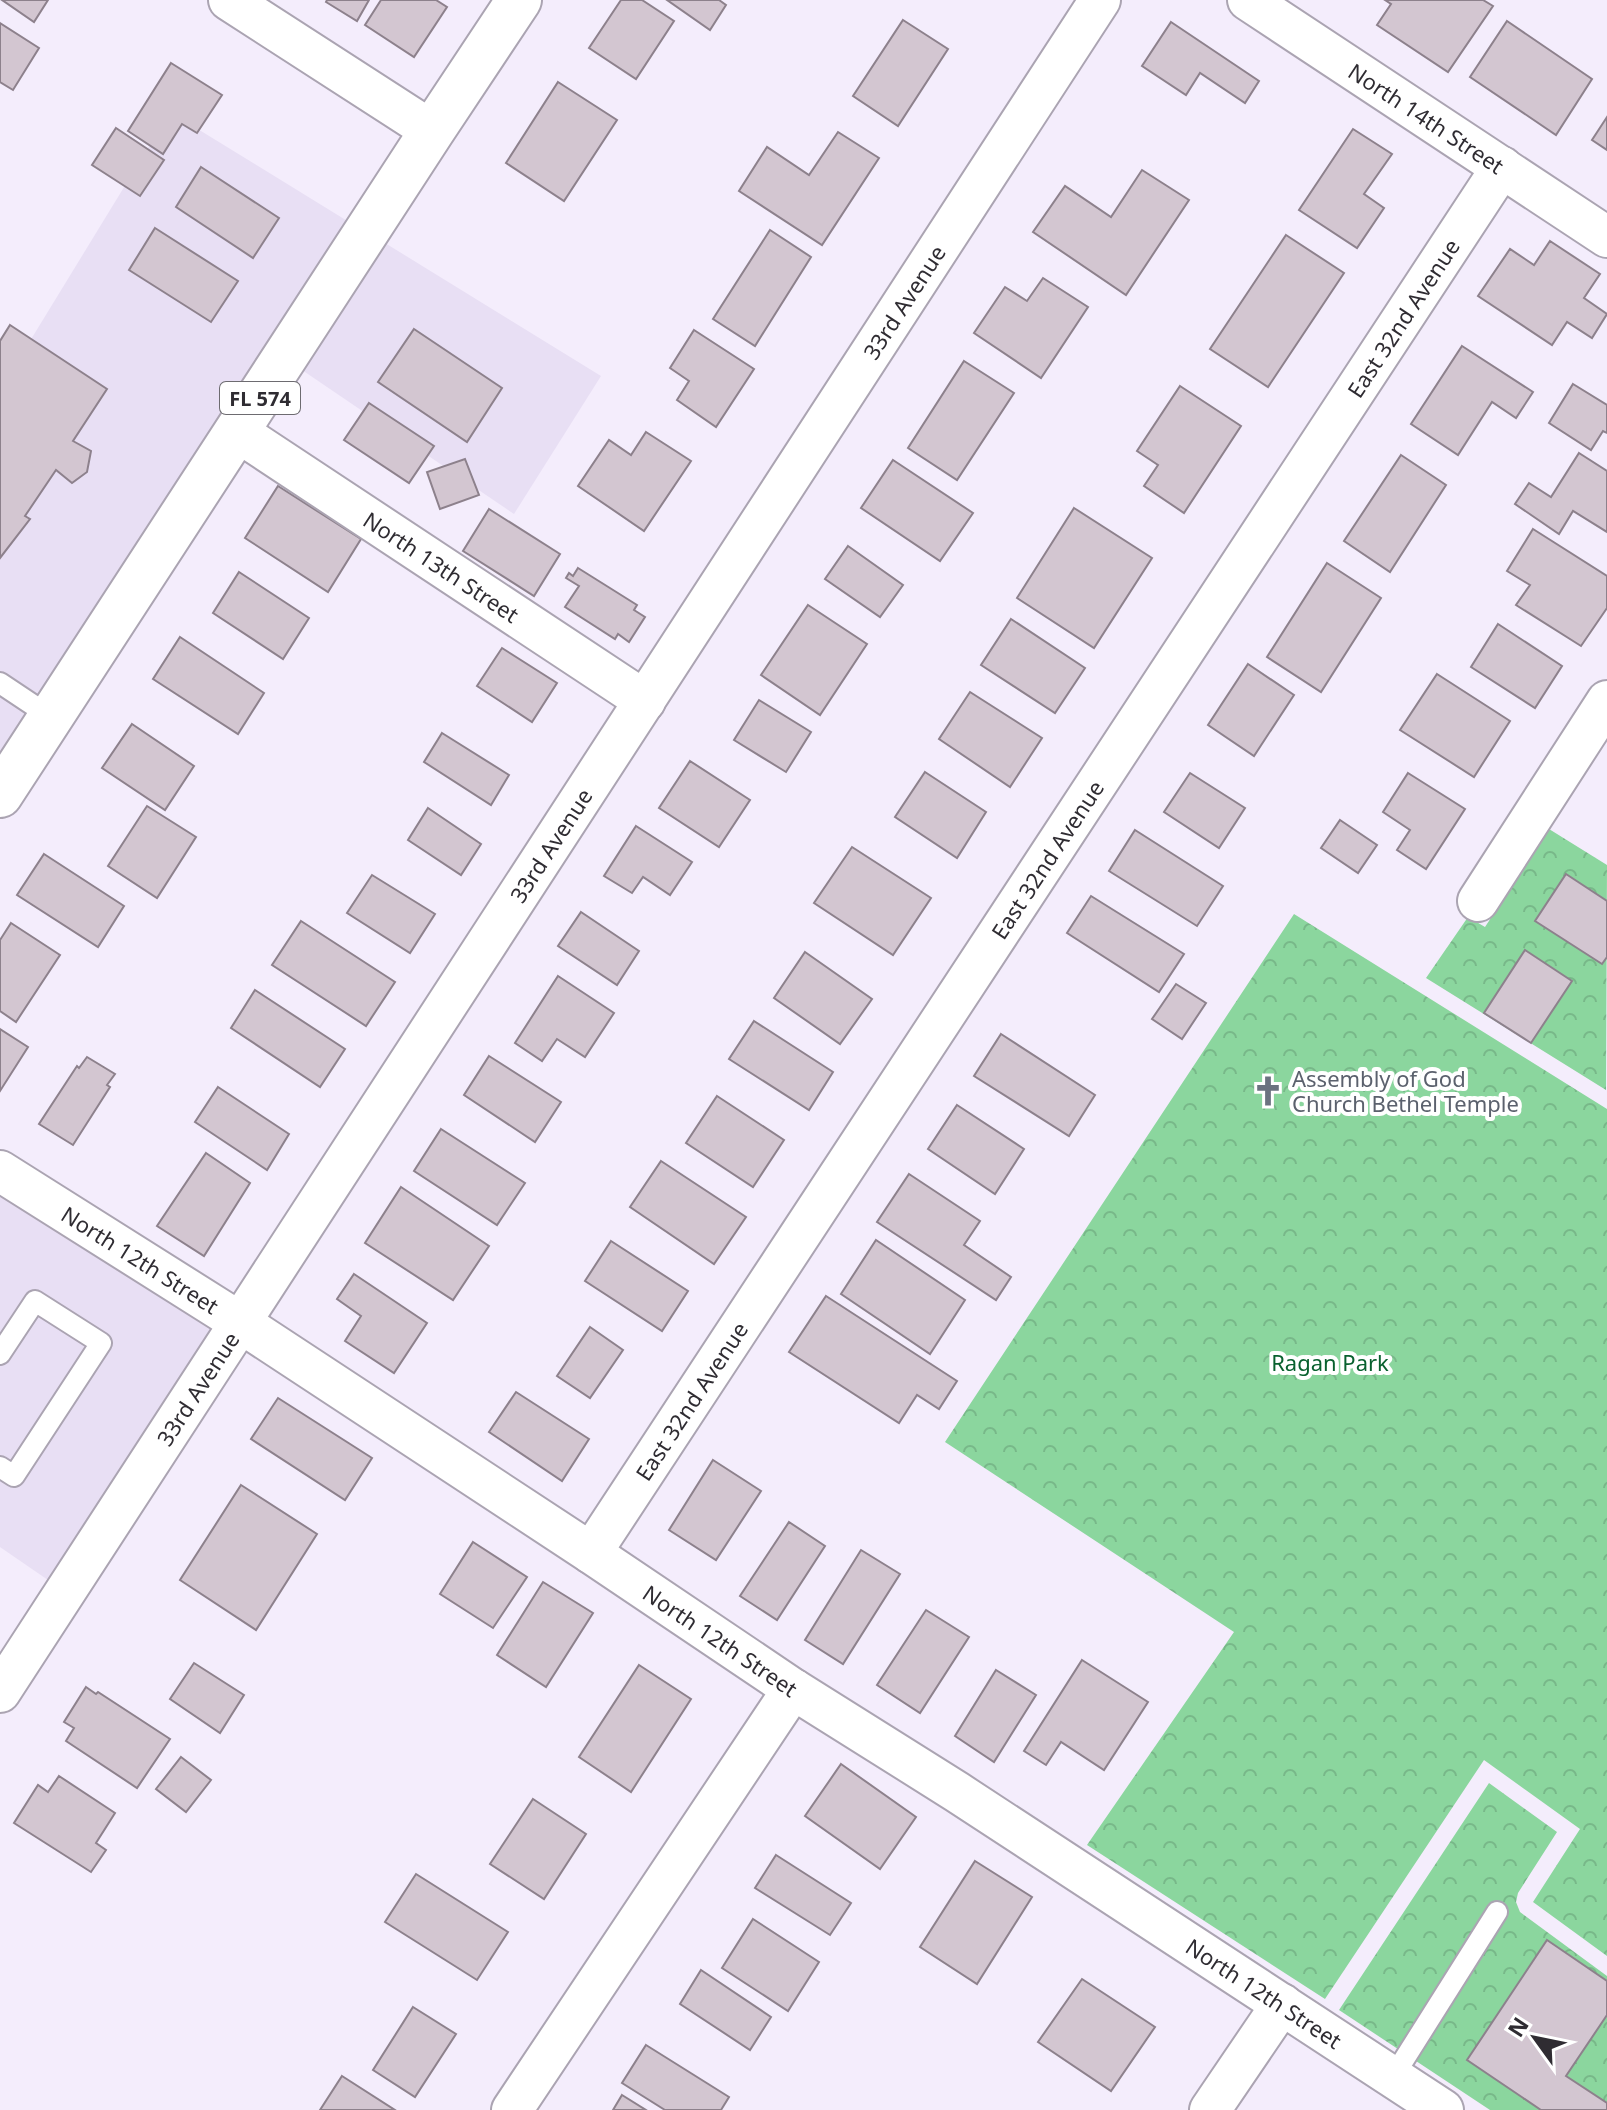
<svg xmlns="http://www.w3.org/2000/svg" width="1607" height="2110" font-family="'Noto Sans',sans-serif">
<defs>
<pattern id="forest-crowns" width="20" height="18" patternUnits="userSpaceOnUse" patternTransform="scale(2)"><rect width="20" height="18" fill="#8bd69e"/><path d="M2 6a3 3 0 1 1 6 0M12 15a3 3 0 1 1 6 0" fill="none" stroke="#78b889"/></pattern>
</defs>
<rect width="100%" height="100%" fill="#f4edfc"/>
<g fill="#e8dff4">
<path d="M170 112 349 222 0 757V390Z"/>
<path d="M385 243 601 376 514 514 302 370Z"/>
<path d="M0 1193 213 1328 48 1580 0 1547Z"/>
</g>
<g fill="url(#forest-crowns)">
<path d="M1549 829 1607 865 1606 1090 1426 978 1468 917 1485 927Z"/>
<path d="M1294 914 1607 1109V1956L1533 1902 1580 1829 1484 1760 1325 1999 1087 1845 1234 1632 945 1442Z"/>
<path d="M1489 1783 1557 1832 1518 1893 1516 1902 1520 1912 1607 1976V2110H1490L1339 2010Z"/>
</g>
<g fill="#d3c6d1" stroke="#8d818c" stroke-width="2">
<path d="M2 0H48L34 22Z"/>
<path d="M327 0H369L357 21 326 2Z"/>
<path d="M381 0H436L447 7 414 57 365 25Z"/>
<path d="M621 0H642L674 21 636 79 589 48Z"/>
<path d="M667 0H719L726 5 710 30Z"/>
<path d="M1385 0H1483L1493 6 1448 72 1377 25 1391 4Z"/>
<path d="M903 20 948 49 898 126 853 96Z"/>
<path d="M1507 21 1592 79 1556 135 1470 77Z"/>
<path d="M1171 22 1259 81 1245 103 1200 73 1186 95 1142 66Z"/>
<path d="M0 23 39 48 13 90 0 82Z"/>
<path d="M171 63 222 95 197 133 182 124 163 154 128 131Z"/>
<path d="M558 82 617 120 564 201 506 163Z"/>
<path d="M1607 117V150L1592 140Z"/>
<path d="M116 128 164 160 140 196 92 165Z"/>
<path d="M1353 129 1392 154 1364 194 1384 208 1357 248 1299 210Z"/>
<path d="M838 132 879 158 822 245 739 191 767 147 809 175Z"/>
<path d="M201 167 279 218 253 258 176 207Z"/>
<path d="M1142 170 1189 200 1126 295 1033 232 1065 186 1111 217Z"/>
<path d="M155 228 238 281 211 322 129 270Z"/>
<path d="M770 230 811 257 755 346 713 319Z"/>
<path d="M1286 235 1344 273 1268 387 1210 349Z"/>
<path d="M1550 241 1600 274 1584 298 1607 314 1592 338 1567 322 1552 345 1478 296 1510 249 1534 265Z"/>
<path d="M1043 278 1088 307 1041 378 974 333 1005 287 1027 301Z"/>
<path d="M10 325 107 389 73 441 91 451 87 472 72 483 56 470 25 516 30 519 0 558V341Z"/>
<path d="M414 329 502 388 467 442 378 382Z"/>
<path d="M694 330 754 369 716 427 677 400 689 381 670 368Z"/>
<path d="M1462 346 1533 392 1516 418 1492 402 1458 455 1411 424Z"/>
<path d="M964 361 1014 393 957 480 908 448Z"/>
<path d="M1573 384 1607 405V433L1603 431 1591 450 1549 423Z"/>
<path d="M1180 386 1241 426 1184 513 1144 486 1158 465 1137 451Z"/>
<path d="M369 403 434 446 409 483 344 440Z"/>
<path d="M646 432 691 461 644 531 578 486 609 440 631 455Z"/>
<path d="M1579 453 1607 471V532L1573 511 1559 534 1515 504 1529 483 1551 497Z"/>
<path d="M1401 455 1446 485 1390 572 1344 541Z"/>
<path d="M465 459 479 495 440 509 427 472Z"/>
<path d="M893 460 973 513 940 561 861 508Z"/>
<path d="M278 486 361 539 328 592 245 538Z"/>
<path d="M1074 508 1152 558 1094 648 1017 598Z"/>
<path d="M489 509 560 554 534 596 463 551Z"/>
<path d="M1533 529 1607 576V608L1581 646 1516 605 1530 585 1507 571Z"/>
<path d="M848 546 903 585 880 617 825 579Z"/>
<path d="M1327 563 1381 598 1321 692 1267 657Z"/>
<path d="M578 568 637 605 634 610 645 617 629 642 618 634 615 639 565 607 579 586 566 578 569 573 573 576Z"/>
<path d="M239 572 309 618 283 659 213 613Z"/>
<path d="M808 605 867 644 820 715 761 675Z"/>
<path d="M1011 619 1085 668 1055 713 981 665Z"/>
<path d="M1498 624 1562 666 1535 708 1471 667Z"/>
<path d="M180 637 264 693 238 734 153 679Z"/>
<path d="M502 648 557 683 532 722 477 686Z"/>
<path d="M1248 664 1294 695 1254 756 1208 725Z"/>
<path d="M1437 674 1510 721 1474 777 1400 730Z"/>
<path d="M970 692 1042 738 1010 787 939 739Z"/>
<path d="M759 700 811 732 786 772 734 740Z"/>
<path d="M132 724 194 766 165 810 102 768Z"/>
<path d="M442 733 509 775 491 805 424 762Z"/>
<path d="M690 761 750 800 719 847 659 808Z"/>
<path d="M925 772 986 812 957 858 895 817Z"/>
<path d="M1190 773 1245 808 1219 848 1164 812Z"/>
<path d="M1408 773 1465 809 1426 869 1397 850 1410 830 1383 812Z"/>
<path d="M147 806 196 837 157 898 108 866Z"/>
<path d="M428 808 481 844 461 875 408 840Z"/>
<path d="M1340 820 1377 845 1358 873 1321 848Z"/>
<path d="M636 826 692 862 670 895 643 877 632 893 604 876Z"/>
<path d="M1135 830 1223 886 1197 926 1109 871Z"/>
<path d="M852 847 931 898 893 955 814 903Z"/>
<path d="M44 854 124 906 98 947 17 895Z"/>
<path d="M1566 874 1607 901V957L1602 964 1535 921Z"/>
<path d="M372 875 435 914 410 953 347 913Z"/>
<path d="M1091 896 1184 954 1159 992 1067 933Z"/>
<path d="M581 912 639 951 617 985 558 946Z"/>
<path d="M301 921 395 982 366 1026 272 965Z"/>
<path d="M11 923 60 955 16 1022 0 1011V940Z"/>
<path d="M1525 950 1572 981 1531 1043 1484 1013Z"/>
<path d="M805 952 872 999 840 1044 774 998Z"/>
<path d="M558 976 614 1013 585 1057 557 1039 542 1061 515 1043Z"/>
<path d="M1176 984 1206 1003 1182 1039 1152 1019Z"/>
<path d="M255 990 345 1049 320 1087 231 1028Z"/>
<path d="M754 1021 833 1072 809 1110 729 1059Z"/>
<path d="M0 1029 28 1047 0 1091Z"/>
<path d="M1001 1034 1095 1095 1069 1136 974 1076Z"/>
<path d="M489 1056 561 1102 535 1142 464 1095Z"/>
<path d="M87 1057 115 1074 107 1085 110 1087 73 1145 39 1124 77 1066 79 1068Z"/>
<path d="M218 1087 289 1134 267 1170 195 1122Z"/>
<path d="M717 1096 784 1140 753 1187 686 1143Z"/>
<path d="M957 1105 1024 1149 995 1194 928 1149Z"/>
<path d="M441 1129 525 1183 497 1225 414 1171Z"/>
<path d="M206 1153 250 1183 204 1256 157 1226Z"/>
<path d="M661 1161 746 1217 714 1264 630 1207Z"/>
<path d="M909 1174 980 1221 964 1245 1011 1277 996 1300 877 1222Z"/>
<path d="M401 1187 489 1246 453 1300 365 1243Z"/>
<path d="M876 1240 965 1300 930 1354 841 1294Z"/>
<path d="M611 1241 688 1291 662 1331 585 1281Z"/>
<path d="M354 1274 427 1323 394 1373 345 1341 361 1316 337 1299Z"/>
<path d="M826 1296 957 1381 939 1409 917 1395 899 1423 789 1352Z"/>
<path d="M590 1327 623 1350 590 1398 557 1376Z"/>
<path d="M516 1392 589 1439 562 1481 489 1432Z"/>
<path d="M278 1398 372 1458 345 1500 251 1439Z"/>
<path d="M713 1460 761 1491 716 1560 669 1530Z"/>
<path d="M241 1485 317 1534 256 1630 180 1580Z"/>
<path d="M789 1522 825 1546 777 1620 740 1596Z"/>
<path d="M473 1542 527 1577 493 1628 440 1594Z"/>
<path d="M861 1550 900 1574 843 1664 805 1640Z"/>
<path d="M543 1582 593 1613 546 1687 497 1655Z"/>
<path d="M926 1610 969 1637 920 1713 877 1685Z"/>
<path d="M1082 1660 1148 1702 1104 1770 1061 1742 1046 1765 1024 1751Z"/>
<path d="M194 1663 244 1695 220 1733 170 1699Z"/>
<path d="M639 1665 691 1699 631 1792 579 1757Z"/>
<path d="M996 1670 1036 1695 994 1762 955 1736Z"/>
<path d="M86 1687 96 1694 98 1692 170 1739 137 1788 66 1741 74 1728 64 1722Z"/>
<path d="M181 1757 211 1780 186 1812 156 1789Z"/>
<path d="M841 1764 916 1817 880 1869 805 1816Z"/>
<path d="M59 1776 115 1813 96 1843 106 1850 91 1872 14 1823 38 1785 48 1792Z"/>
<path d="M533 1799 586 1834 544 1899 490 1864Z"/>
<path d="M776 1855 851 1903 830 1935 755 1888Z"/>
<path d="M975 1861 1032 1897 977 1984 920 1947Z"/>
<path d="M416 1874 508 1932 477 1980 385 1922Z"/>
<path d="M753 1919 819 1962 788 2011 722 1968Z"/>
<path d="M1547 1940 1607 1981V2015L1566 2076 1607 2103V2110H1541L1467 2060Z"/>
<path d="M701 1970 771 2017 750 2050 680 2004Z"/>
<path d="M1082 1979 1155 2027 1111 2091 1038 2042Z"/>
<path d="M413 2007 456 2034 415 2097 373 2070Z"/>
<path d="M646 2045 729 2097 721 2110H665L622 2083Z"/>
<path d="M342 2076 395 2110H320Z"/>
<path d="M622 2095 646 2110H613Z"/>
</g>
<g fill="none" stroke-linecap="round" stroke-linejoin="round">
<g stroke="#aba4b2" stroke-width="24">
<g id="lane">
<path d="M0 683 51 717"/>
<path d="M0 1354 35 1301 101 1343 14 1476 0 1467"/>
<path d="M1393 2077 1497 1912"/>
</g>
</g>
<g stroke="#aba4b2" stroke-width="44">
<g id="street">
<path d="M229 0 432 131"/>
<path id="s1" d="M1248 0 1607 237"/>
<path id="s2" d="M238 432 645 701"/>
<path d="M1478 901 1607 701"/>
<path id="s3" d="M0 1171 241 1323 591 1553 793 1689 957 1792 1443 2110"/>
<path id="s4" d="M591 1553 1502 167"/>
<path id="s5" d="M0 1692 1100 0"/>
<path d="M512 2110 793 1689"/>
<path d="M1210 2110 1282 2004"/>
</g>
</g>
<g stroke="#aba4b2" stroke-width="48">
<path id="primary" d="M0 795 432 131 519 0"/>
</g>
<use href="#lane" stroke="#fff" stroke-width="20"/>
<use href="#street" stroke="#fff" stroke-width="40"/>
<use href="#primary" stroke="#fff" stroke-width="44"/>
</g>
<defs>
<g id="church-bare" transform="scale(2.4)"><path d="M-1.2-6h2.4v3.5h3.3v2.4h-3.3V6h-2.4V-.1h-3.3v-2.4h3.3Z" fill="#6b7280" stroke="#fff" stroke-width="2.5" paint-order="stroke"/></g>
</defs>
<g fill-rule="evenodd">
<use href="#church-bare" x="1268" y="1091"/>
</g>
<g text-anchor="middle" dominant-baseline="central" stroke-width="8" stroke-linejoin="round" paint-order="stroke">
<rect fill="#fff" stroke="#6d6b70" stroke-width="2" x="220" y="382" width="80" height="32" rx="6"/>
<g font-size="20" font-weight="bold" fill="#2f2c32">
<text x="260" y="398">FL 574</text>
</g>
<g font-size="22" fill="#2f2c32" stroke="#fff">
<text stroke="none"><textPath href="#s1" startOffset="214">North 14th Street</textPath></text>
<text stroke="none"><textPath href="#s5" startOffset="1658">33rd Avenue</textPath></text>
<text stroke="none"><textPath href="#s4" startOffset="1478">East 32nd Avenue</textPath></text>
<text stroke="none"><textPath href="#s2" startOffset="244">North 13th Street</textPath></text>
<text stroke="none"><textPath href="#s5" startOffset="1010">33rd Avenue</textPath></text>
<text stroke="none"><textPath href="#s4" startOffset="830">East 32nd Avenue</textPath></text>
<text stroke="none"><textPath href="#s3" startOffset="166">North 12th Street</textPath></text>
<text stroke="none"><textPath href="#s5" startOffset="362">33rd Avenue</textPath></text>
<text stroke="none"><textPath href="#s4" startOffset="182">East 32nd Avenue</textPath></text>
<text stroke="none"><textPath href="#s3" startOffset="860">North 12th Street</textPath></text>
<text stroke="none"><textPath href="#s3" startOffset="1508">North 12th Street</textPath></text>
</g>
<g font-size="22" fill="#5b616d" stroke="#fff" text-anchor="start">
<text x="1292" y="1078">Assembly of God<tspan x="1292" dy="25">Church Bethel Temple</tspan></text>
</g>
<g font-size="22" fill="#09612f" stroke="#fff">
<text x="1330" y="1362">Ragan Park</text>
</g>
</g>
<g transform="translate(1535 2038) rotate(303)" stroke="#ffffff" stroke-width="6" paint-order="stroke">
<path d="M0-6L14 30L0 20L-14 30Z" fill="#2f2c32"/>
<text y="-12" font-size="22" font-weight="bold" text-anchor="middle" fill="#2f2c32">N</text>
</g>
</svg>
